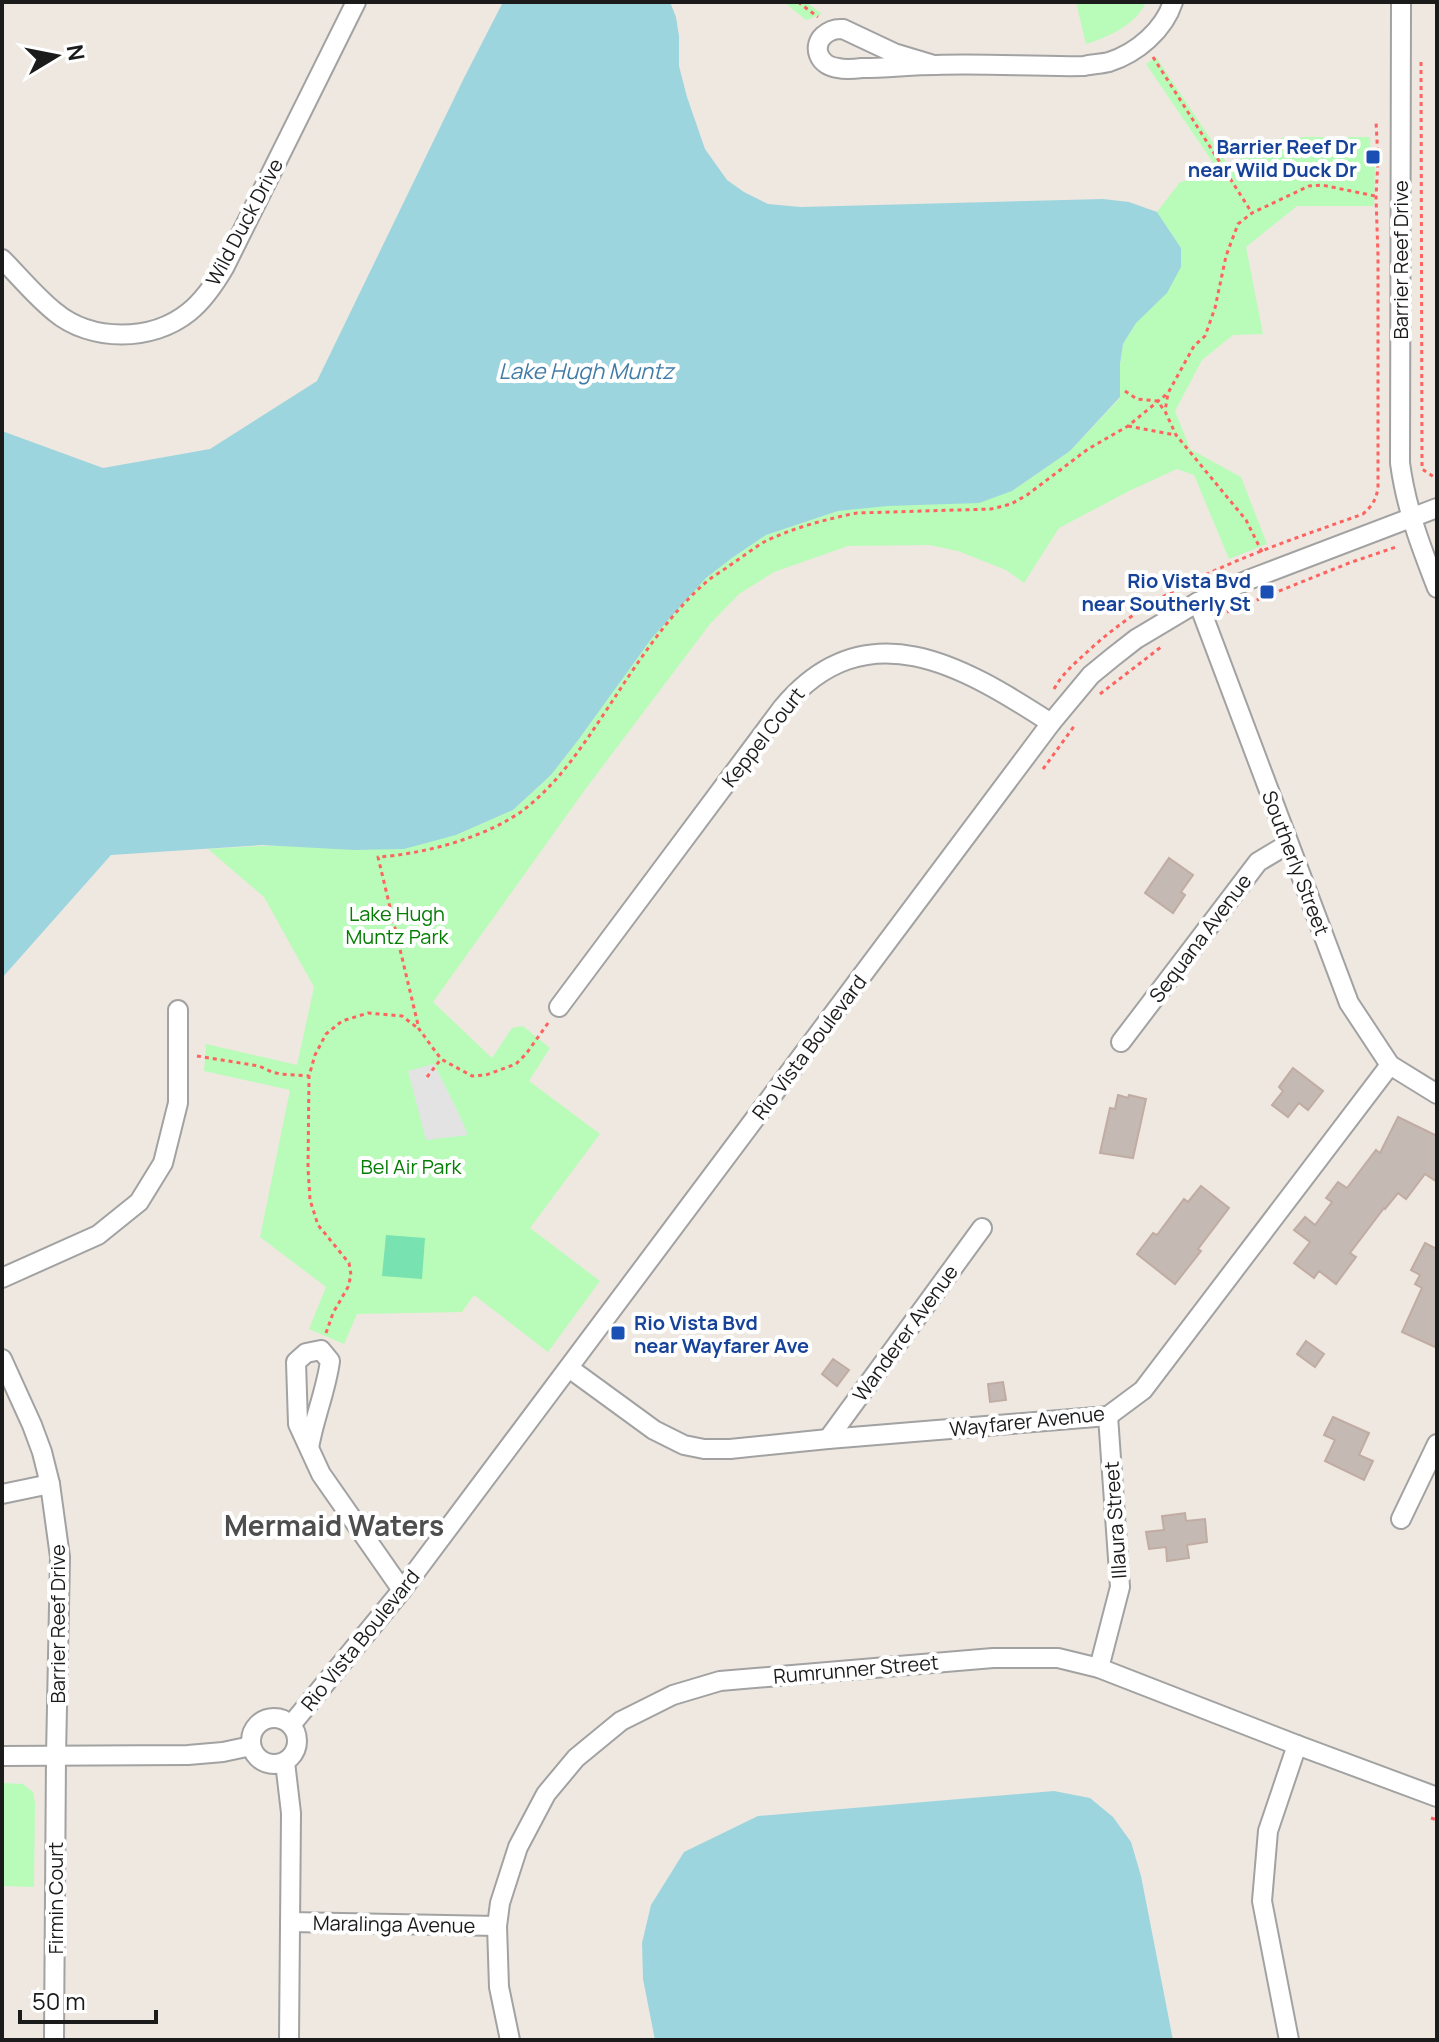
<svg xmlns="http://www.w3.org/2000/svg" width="1439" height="2042" font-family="Manrope,sans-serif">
<rect width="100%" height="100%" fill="#eee8e0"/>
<g fill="#b9fcb9">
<path d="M784 2H806L822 14 806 20Z"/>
<path d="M1076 2H1146C1136 25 1108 37 1086 44Z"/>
<path d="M1156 57 1228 165 1284 137H1370L1371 162 1375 163 1374 206H1297L1246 247 1263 334 1233 335 1202 360 1175 411 1190 449 1241 477 1267 544 1229 559 1194 475 1177 469 1131 490 1059 528 1024 583 1006 570 958 551 929 545 848 546 774 572 739 594 710 624 584 791 433 1002 492 1058 512 1028 523 1026 550 1048 529 1081 600 1134 530 1228 600 1281 548 1352 474 1295 462 1312 357 1314 344 1344 309 1329 326 1287 260 1237 290 1090 204 1071 206 1044 297 1065 314 987 264 897 208 849 456 835 513 810 551 775 579 739 652 638 706 578 732 558 766 535 838 511 1012 491 1070 451 1120 398V364L1123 344 1136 323 1148 309 1181 248 1157 212 1180 182 1202 177 1218 170 1146 64Z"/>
<path d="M2 1783 23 1784 33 1792 35 1803 34 1887 2 1886Z"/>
</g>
<path fill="#78e2b0" d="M386 1235 425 1238 422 1279 382 1276Z"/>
<path fill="#e3e3e3" d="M434 1064 458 1112 468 1135 426 1140 408 1071Z"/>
<g fill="#9dd5de">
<path d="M503 2H670L676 17 679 36V66L687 97 705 149 727 180 744 192 768 204 801 207 1103 199 1129 202 1157 212 1181 248V267L1167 293 1136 323 1123 344 1120 364V397L1070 451 1012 491 979 503 888 506 838 511 766 535 732 558 706 578 652 638 579 739 551 775 513 810 456 835 404 849 354 850 262 845 111 855 2 978V431L103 468 210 449 317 381 464 78Z"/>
<path d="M1054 1791 1090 1798 1113 1817 1131 1842 1141 1876 1173 2040H655L643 1979 642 1943 651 1905 684 1852 758 1816Z"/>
</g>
<g fill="#c5b9b3" stroke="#c0aca2" stroke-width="2">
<path d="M1169 858 1193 875 1181 892 1185 895 1173 913 1145 893Z"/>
<path d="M1293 1068 1323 1091 1308 1110 1299 1103 1288 1117 1272 1105 1283 1091 1279 1087Z"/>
<path d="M1118 1095 1128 1098 1129 1095 1146 1099 1133 1158 1100 1153 1110 1108 1115 1109Z"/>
<path d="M1398 1117 1437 1136V1182L1425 1174 1406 1199 1398 1193 1385 1209 1384 1208 1350 1253 1356 1257 1336 1284 1319 1271 1314 1278 1294 1263 1310 1242 1294 1230 1305 1217 1315 1225 1332 1202 1326 1198 1338 1182 1347 1188 1376 1150 1380 1153Z"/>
<path d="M1201 1186 1229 1208 1198 1249 1201 1251 1175 1284 1137 1254 1153 1233 1157 1235 1184 1199 1188 1202Z"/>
<path d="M1425 1243 1437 1249V1348L1402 1332 1422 1288 1415 1284 1420 1275 1411 1270Z"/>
<path d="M1306 1341 1324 1354 1315 1367 1297 1354Z"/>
<path d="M833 1359 849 1370 837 1386 822 1374Z"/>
<path d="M1003 1382 1006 1400 990 1402 988 1384Z"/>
<path d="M1333 1417 1369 1433 1359 1455 1373 1461 1364 1480 1325 1461 1335 1440 1324 1435Z"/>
<path d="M1185 1513 1186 1521 1205 1519 1207 1542 1187 1545 1189 1558 1167 1561 1166 1547 1149 1549 1146 1532 1164 1530 1162 1516Z"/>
</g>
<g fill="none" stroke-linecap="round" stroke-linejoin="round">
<g stroke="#a2a2a2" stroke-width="22">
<g id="minor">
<path d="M1401 2 1400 463C1406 508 1421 547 1437 588"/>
<path d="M934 65 894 53 843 29C829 28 813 39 819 55 822 63 830 67 838 68 846 70 854 69 862 68 887 68 912 65 936 65 985 63 1035 67 1084 66 1092 64 1101 64 1109 62 1137 53 1164 30 1173 2"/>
<path d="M2 259C19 276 36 297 55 312 91 342 152 342 189 312 204 300 214 285 224 268L356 2"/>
<path d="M1198 602 1349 1003 1390 1065 1437 1094"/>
<path d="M559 1007 783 707C866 608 963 666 1051 723"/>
<path d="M1121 1042 1258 862 1288 844"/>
<path d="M2 1278 98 1235 139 1202 163 1163 178 1103V1010"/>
<path d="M2 1359 32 1425 42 1452 50 1484 60 1557 56 1756 54 2040"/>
<path d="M569 1368 654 1430 684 1445 704 1449H730L828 1439 1108 1416 1143 1390 1390 1065"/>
<path d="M828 1439 982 1228"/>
<path d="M309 1448C314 1418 326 1391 330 1361L321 1350 306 1353 296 1362 298 1424 309 1448 321 1474 402 1590"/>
<path d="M2 1494 50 1484"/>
<path d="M1401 1519 1437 1444"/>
<path d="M1099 1668 1120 1587 1108 1416"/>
<circle cx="274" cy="1741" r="23"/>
<path d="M291 1725 402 1590 1051 723 1091 675 1113 657 1136 639 1198 602 1248 580 1437 508"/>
<path d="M2 1756 188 1755 223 1752 251 1746"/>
<path d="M285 1762 291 1813 289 2040"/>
<path d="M290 1922 497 1926"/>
<path d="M510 2040 499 1987 497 1926 500 1903 518 1847 546 1794 576 1758 621 1721 673 1695 720 1681 993 1658H1058L1099 1668 1297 1745 1437 1797"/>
<path d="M1289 2040 1262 1901 1268 1831 1297 1745"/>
</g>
</g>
<g stroke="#ff6360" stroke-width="3" stroke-dasharray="4 4" stroke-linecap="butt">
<path d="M798 2 818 17"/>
<path d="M1153 57 1252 213"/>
<path d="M1421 62 1422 469 1437 479"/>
<path d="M1125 391 1137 399 1158 401 1163 409"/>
<path d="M1128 426 1175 435"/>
<path d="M1262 552 1246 520 1176 435 1165 411 1168 393 1194 346 1205 336 1215 308 1226 256 1238 224 1252 213 1309 186 1322 185 1375 196"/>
<path d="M1227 612 1349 563 1396 547"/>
<path d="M1054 689C1062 674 1074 664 1086 653 1162 581 1266 549 1363 514 1372 506 1376 500 1378 488V256L1376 197 1378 160 1376 121"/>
<path d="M1100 694 1161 647"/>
<path d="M1043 769 1075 725"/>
<path d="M548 1023 526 1054 516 1064 486 1075 472 1076 441 1059 419 1029 378 857C424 854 489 837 526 808 564 778 591 733 617 694 641 657 671 613 704 584 711 577 721 572 729 566 741 558 752 549 764 542 789 529 830 518 857 513L991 509 1011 504 1027 495 1088 449 1128 426 1168 393"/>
<path d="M197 1056 259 1066 272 1072 280 1074 309 1076"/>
<path d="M427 1077 441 1059"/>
<path d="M326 1333 333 1313 348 1287 351 1275 349 1263 318 1225 310 1200 308 1168 309 1076 315 1055 326 1034 342 1021 368 1013 402 1016 419 1029"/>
<path d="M1431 1818 1437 1820"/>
</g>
<use href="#minor" stroke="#fff" stroke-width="18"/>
</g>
<g fill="#1a4fb4" stroke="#fff" stroke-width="3">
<rect x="1365" y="149" width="16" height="16" rx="4"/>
<rect x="1259" y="584" width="16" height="16" rx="4"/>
<rect x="610" y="1325" width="16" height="16" rx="4"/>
</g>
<g text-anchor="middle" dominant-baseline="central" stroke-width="8" stroke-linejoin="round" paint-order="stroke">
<g font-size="20" font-weight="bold" fill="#164399" stroke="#fff" text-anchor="end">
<text x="1357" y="146">Barrier Reef Dr<tspan x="1357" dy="23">near Wild Duck Dr</tspan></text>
<text x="1251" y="580">Rio Vista Bvd<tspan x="1251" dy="23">near Southerly St</tspan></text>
<text x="634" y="1322" text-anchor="start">Rio Vista Bvd<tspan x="634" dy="23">near Wayfarer Ave</tspan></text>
</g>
<g font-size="20" fill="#1b1b1b" stroke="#fff">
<text transform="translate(244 222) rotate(-62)">Wild Duck Drive</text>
<text transform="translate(1400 260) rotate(-90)">Barrier Reef Drive</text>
<text transform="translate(763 737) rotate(-52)">Keppel Court</text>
<text transform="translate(1296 863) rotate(69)">Southerly Street</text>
<text transform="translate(1200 938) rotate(-53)">Sequana Avenue</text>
<text transform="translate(809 1047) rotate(-53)">Rio Vista Boulevard</text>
<text transform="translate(905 1333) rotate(-54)">Wanderer Avenue</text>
<text transform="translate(1027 1421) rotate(-6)">Wayfarer Avenue</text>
<text transform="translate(1115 1520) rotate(-94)">Illaura Street</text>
<text transform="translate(57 1624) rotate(-90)">Barrier Reef Drive</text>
<text transform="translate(360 1640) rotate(-51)">Rio Vista Boulevard</text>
<text transform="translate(856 1669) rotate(-5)">Rumrunner Street</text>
<text transform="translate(55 1898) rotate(-90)">Firmin Court</text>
<text transform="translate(394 1924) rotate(1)">Maralinga Avenue</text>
</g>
<g font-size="20" fill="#057d05" stroke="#fff">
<text x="397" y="913">Lake Hugh<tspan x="397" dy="23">Muntz Park</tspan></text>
<text x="411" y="1166">Bel Air Park</text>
</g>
<g font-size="22" font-style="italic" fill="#417ca7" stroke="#fff">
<text x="586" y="371">Lake Hugh Muntz</text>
</g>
<g font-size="28" font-weight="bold" fill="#4e4e4e" stroke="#fff">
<text x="334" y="1525">Mermaid Waters</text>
</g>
</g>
<rect width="1439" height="2042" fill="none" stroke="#1b1b1b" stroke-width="8"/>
<g transform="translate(56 56) rotate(80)" stroke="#ffffff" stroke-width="6" paint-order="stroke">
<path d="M0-6L14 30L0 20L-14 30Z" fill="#1b1b1b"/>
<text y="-12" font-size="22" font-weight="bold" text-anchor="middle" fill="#1b1b1b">N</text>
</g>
<path d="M20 2010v12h136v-12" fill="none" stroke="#1b1b1b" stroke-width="4"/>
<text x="32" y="2010" font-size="24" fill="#1b1b1b" stroke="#ffffff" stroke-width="6" paint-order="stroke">50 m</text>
</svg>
